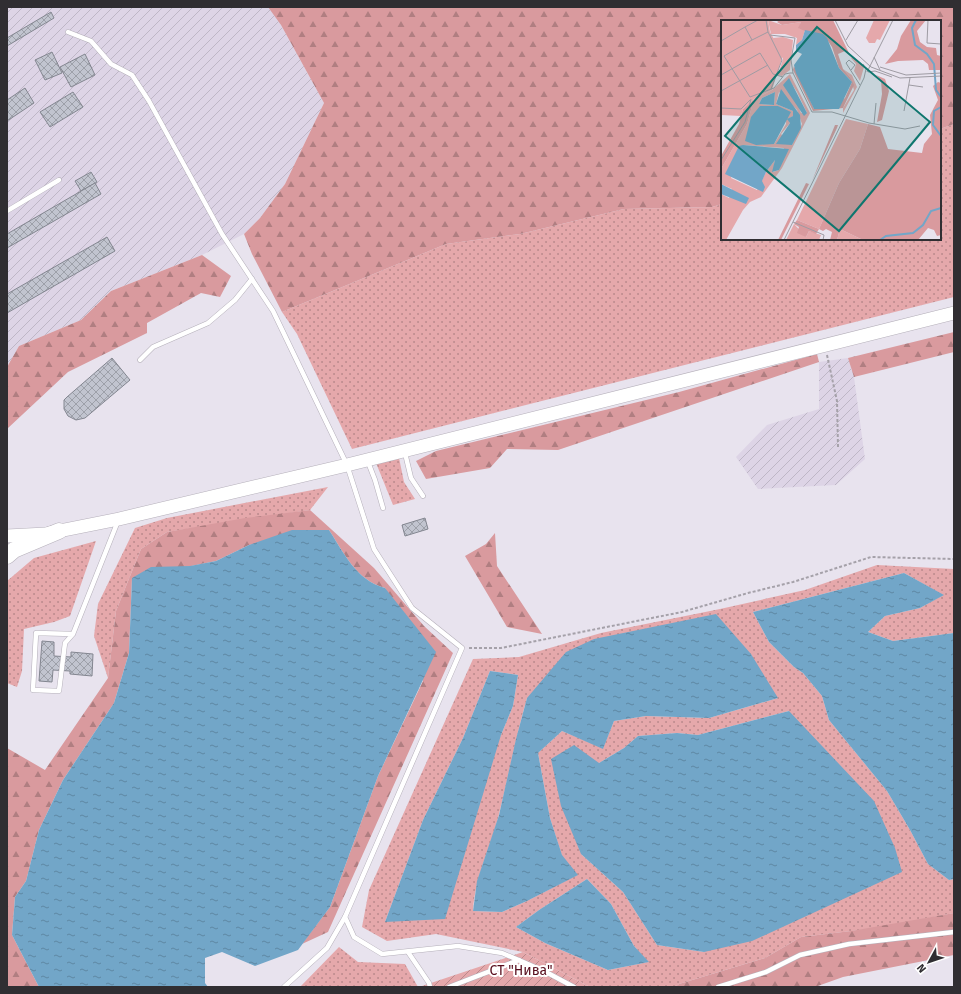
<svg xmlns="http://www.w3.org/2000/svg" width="961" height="994" font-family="'Fira Sans',sans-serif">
<defs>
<pattern id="industrial-furrows" width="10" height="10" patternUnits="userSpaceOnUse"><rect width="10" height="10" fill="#ddd4e6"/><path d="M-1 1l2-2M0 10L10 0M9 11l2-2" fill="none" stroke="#beb6c6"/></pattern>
<pattern id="grass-dots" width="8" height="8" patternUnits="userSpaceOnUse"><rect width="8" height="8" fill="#e5a8ab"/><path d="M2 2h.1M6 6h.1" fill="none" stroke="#ba898c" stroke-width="1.8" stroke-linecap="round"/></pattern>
<pattern id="forest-firs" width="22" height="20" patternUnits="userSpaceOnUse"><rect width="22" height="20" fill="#d99a9e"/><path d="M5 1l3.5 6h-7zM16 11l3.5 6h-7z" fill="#b07e81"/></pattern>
<pattern id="garden-furrows" width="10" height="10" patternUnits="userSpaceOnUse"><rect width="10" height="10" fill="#e5a8ab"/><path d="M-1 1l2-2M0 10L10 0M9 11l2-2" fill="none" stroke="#ba898c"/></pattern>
<pattern id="water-ripples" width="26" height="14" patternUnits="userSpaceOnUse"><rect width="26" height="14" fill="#72a6c8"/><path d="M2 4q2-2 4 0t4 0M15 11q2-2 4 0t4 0" fill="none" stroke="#5e88a3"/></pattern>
<pattern id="building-cross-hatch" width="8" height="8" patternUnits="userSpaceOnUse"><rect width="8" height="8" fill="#c1c4cf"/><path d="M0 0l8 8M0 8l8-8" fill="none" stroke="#9da0a9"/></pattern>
</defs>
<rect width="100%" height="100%" fill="#e8e3ee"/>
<g fill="url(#industrial-furrows)">
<path d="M7 7H269L281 25 324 103 285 184 260 218 244 234 202 255 111 291 81 320 19 346 7 367Z"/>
<path d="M848 358 854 377 865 459 836 485 758 489 736 457 767 425 819 409V362Z"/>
</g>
<g fill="url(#grass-dots)" fill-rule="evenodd">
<path d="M954 124V297L352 449 297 334 282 312 446 244 520 234 624 209 712 207 722 204V239H940V129Z"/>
<path d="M398 453 404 482 415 499 393 505 374 458Z"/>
<path d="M328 487 310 510 167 532 141 549 116 611 108 678 94 636 98 604 135 528 167 518Z"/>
<path d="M96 541 70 616 54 622 24 629 22 671 17 687 7 683V581L34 558Z"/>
<path d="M877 565 954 569V633L893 641 868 632 885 616 920 608 943 595 904 573 753 612 769 642 794 667 803 673 822 696 829 720 887 791 910 830 928 864 949 880 954 879V913L877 928 801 937 765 958 679 984 675 987H590L523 952 436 934 387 941 362 927 369 890 473 659 519 657 601 633 720 609 805 590ZM490 671 518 675 513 706 501 735 385 922 423 820 463 738ZM527 698H778L709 718 646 716 614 721 603 748 562 731 538 753 550 818 562 856 577 875 527 901 502 912 473 911C475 876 491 847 499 814 509 775 516 736 527 698ZM789 711 704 952 657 945 623 892 581 854 599 763 624 748 638 736 677 733 698 735ZM587 879 611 904 634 946 648 962 608 970 545 943 516 927 539 910Z"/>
<path d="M339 947 358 962 405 964 418 987H300Z"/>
</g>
<g fill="url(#forest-firs)">
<path d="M268 7H954V124L940 129V21H722V204L712 207 624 209 520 234 446 244 282 312 252 254 244 234 260 218 285 184 324 103 281 25Z"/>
<path d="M202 255 231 276 220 297 201 293 147 323V333L68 372 7 429V367L19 346 81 320 111 291Z"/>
<path d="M954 332V352L854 377 848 358Z"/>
<path d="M817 354 819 362 558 450 507 449 490 468 426 479 416 461 436 451 679 392Z"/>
<path d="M310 510 374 568 424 626 453 653 328 932 302 944 330 907 378 776 423 681 385 588C356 580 344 553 329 530L249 545 216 561 132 578 129 653 114 703 63 780 39 830 26 881 15 897 12 935 39 987H7V748L45 770 108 678 116 611 141 549 167 532 245 518Z"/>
<path d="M495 533 497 566 542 634 507 627 465 556 486 544Z"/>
<path d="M954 913V955L843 977 815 987H675L679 984 765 958 801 937 851 931Z"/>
</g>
<path fill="url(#garden-furrows)" d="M523 952 590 987H419Z"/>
<g fill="url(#water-ripples)">
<path d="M292 530H329C344 553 356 580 385 588L436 652 378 776 330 907 298 950 255 966 222 952 205 958V983L208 987H39L12 935 15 897 26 881 39 830 63 780 114 703 129 653 132 578 151 567 190 566 216 561 249 545Z"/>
<path d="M904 573 944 595 920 608 885 616 868 632 893 641 954 633V879L949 880 928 864 910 830 887 791 829 720 822 696 803 673 794 667 769 642 753 612Z"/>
<path d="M716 614 751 654 778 698 709 718 646 716 614 721 603 749 562 731 538 753 550 818 562 855 578 875 527 901 502 912 473 911 477 881 499 815 516 739 527 698 566 652 594 639Z"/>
<path d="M490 671 518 675 513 706 501 735 445 919 385 922 423 820 463 738Z"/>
<path d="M789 711 874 801 895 848 902 872 752 941 704 952 657 945 623 892 581 854 561 806 551 759 574 745 599 763 624 748 638 736 677 733 698 735Z"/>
<path d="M587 879 611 904 634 946 649 962 608 970 545 943 516 927 539 910Z"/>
</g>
<g fill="url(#building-cross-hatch)" stroke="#838690">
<path d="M51 12 54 18 7 46V38Z"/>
<path d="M52 52 62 73 45 80 35 60Z"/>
<path d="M85 54 95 75 71 87 60 67Z"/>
<path d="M25 88 34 103 7 121V100Z"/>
<path d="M73 92 83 107 50 127 40 112Z"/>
<path d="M91 172 97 182 81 191 75 181Z"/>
<path d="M95 183 101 194 7 248V234Z"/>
<path d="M107 237 115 251 7 313V294Z"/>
<path d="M112 358 130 380 85 418 76 420 68 416 64 409V400L67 397Z"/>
<path d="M425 518 428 529 405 536 402 525Z"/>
<path d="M42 641 54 642V656L71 657V652L93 654 92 676 70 674V671L53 670 52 682 39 681Z"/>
</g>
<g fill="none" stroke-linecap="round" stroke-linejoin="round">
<g stroke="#b5b0ba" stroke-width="5.5">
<g id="lane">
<path d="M68 32 91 41 111 64 132 75 149 101 222 234 273 311 347 465 374 549 412 608 462 648 345 917 354 937 382 954 458 946 502 953 544 971 574 987"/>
<path d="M7 211 59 180"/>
<path d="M140 360 153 347 208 323 235 300 252 279"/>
<path d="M405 453 411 478 423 496"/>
<path d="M368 462 375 480 383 508"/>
<path d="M73 634 36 633 33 690 59 691 65 643 73 634 118 521"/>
<path d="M408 952 429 983 430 987"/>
<path d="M284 987 327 948 345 917"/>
<path d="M449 987 519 960"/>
<path d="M718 987 766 972 800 955 849 944 954 932"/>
</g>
</g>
<g stroke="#b5b0ba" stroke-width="14">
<g id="secondary">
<path d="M49 533 119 519 347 465 954 313"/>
<path d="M7 536 46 534"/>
</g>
</g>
<g stroke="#b5b0ba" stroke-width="17">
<path id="highway" d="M7 556 14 550 59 531"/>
</g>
<g stroke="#a5a1a9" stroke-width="2" stroke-dasharray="3 2" stroke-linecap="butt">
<path d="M827 355 837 401 838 447"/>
<path d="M469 648H501L682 612 748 593 793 582 871 557 954 559"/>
</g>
<use href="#lane" stroke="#fff" stroke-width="4.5"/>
<use href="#secondary" stroke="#fff" stroke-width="13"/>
<use href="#highway" stroke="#fff" stroke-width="16"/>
</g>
<g text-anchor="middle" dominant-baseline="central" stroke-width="4" stroke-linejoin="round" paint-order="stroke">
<g font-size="14" fill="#570d1c" stroke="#fff">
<text x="521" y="970">СТ "Нива"</text>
</g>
</g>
<g transform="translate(721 20)">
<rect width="220" height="220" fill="#e8e3ee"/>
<path d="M47 0 61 5 80 2 78 8 84 10 81 20 75 25 76 18 64 14H50ZM62 17 72 20 69 50 61 56 57 55 62 39 52 18ZM132 37 143 47 139 61 133 51 135 44 130 38ZM122 49 131 55 136 67 122 93V88L133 70 129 57ZM69 54 89 93 61 148 40 177 29 182 22 190 5 220H0V174L8 178 11 169 0 164V149L26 104 33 79 51 70ZM67 58 76 72 86 93H80ZM54 72 53 85 38 84 41 78ZM58 72 76 90 81 104 71 125 60 114 69 103 67 99 72 96V91L55 84ZM39 86H57L65 97V104L53 124ZM22 125 63 128 58 150 52 152 54 140 45 152 36 170 10 158ZM125 99 147 104 139 129 118 163 98 209 76 200ZM73 204 85 217 88 211 100 215 98 220H65ZM119 209 142 220H116Z" fill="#e5a8ab" fill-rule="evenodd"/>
<path d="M59 0H112L128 33 124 31 117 34 122 49 129 57 133 65 122 88 92 91 72 50 73 46 93 89 110 88 124 78 131 62 118 48 111 27 107 21 77 8 80 2 61 5 56 2ZM190 0H205L196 11 199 22 206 27 215 28 216 35 220 36V50H208L207 44 202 40 177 41 164 44 176 29 180 16ZM155 55 164 59 168 71 161 100 156 102 161 74 160 60ZM217 62 220 63V215L216 216 213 210 207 208 197 220H142L119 209 116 220H109L111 212 105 209 102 211 98 209 95 214 88 211 85 217 76 213 78 207 73 204 76 200 98 209 118 163 139 129 147 104 159 107 167 129 201 133 203 124 211 114 209 95 217 80 212 66ZM33 79 26 104 0 149V136L18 104 22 89ZM114 105H117L116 108 91 161ZM85 163 88 164 60 220H57Z" fill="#d99a9e"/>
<path d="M153 0H169L159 20 156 19 154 23H148L145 18Z" fill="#e5a8ab"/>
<path d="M0 0H47L49 12 62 35 51 70 33 79 22 89 20 96 0 95Z" fill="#e5a8ab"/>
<path d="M84 10 102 14 106 18 118 48 131 62 118 89H93L75 53 73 45 81 34 75 31V25L81 20ZM68 58 86 93 83 96 62 65ZM60 69 79 95 80 108 71 125 55 124 69 103 66 99 72 96V91L55 84ZM54 72 53 85 38 84 41 78ZM39 86H57L70 92 53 124 35 125 24 121 30 97ZM22 125 68 129 58 150 51 152 54 140 45 152 41 161 44 167 42 172 4 154 18 126ZM0 164 28 178 25 184 0 174Z" fill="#72a6c8"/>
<path fill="none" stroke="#72a6c8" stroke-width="2" d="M195 0 191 8 194 25 206 34 213 44 215 70 220 77M220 87 213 91 212 105 220 116M159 220 165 216 192 213 202 205 210 191 220 188"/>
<path fill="none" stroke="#9e9ba3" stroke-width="1" d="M37 0 24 7 31 20 3 36 29 77 53 68 64 54 69 53H72L91 92H111L148 103 184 109 199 106M114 0 127 26 150 47 179 58 220 56M207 0 206 23 220 24M47 12 61 40 50 69M49 15 74 18 70 40 72 53M31 20 47 12 45 0M125 20 137 0M0 21 24 7M153 37 159 50M142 44 145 49 143 58M159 47 185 55 220 53M130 50 134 45 128 40 125 43 139 65M146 52 172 0M147 52 154 51 171 57M0 55 39 33 52 54 62 57M188 65 202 67M0 71 47 45M0 88 20 89 29 80M183 91 189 58M153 104 155 83M0 140 24 102 30 79M72 202 103 215 102 220M63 220 143 58"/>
<path fill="#0f766e" fill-opacity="0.15" stroke="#0f766e" stroke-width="2" d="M96 7 209 102 118 211 4 116Z"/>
<rect width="220" height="220" fill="none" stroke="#302e32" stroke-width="2"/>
</g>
<rect width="961" height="994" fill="none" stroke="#302e32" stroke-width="16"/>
<g transform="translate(929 962) rotate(230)" stroke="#ffffff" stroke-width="3" paint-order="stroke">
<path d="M0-3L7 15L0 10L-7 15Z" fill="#302e32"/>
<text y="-6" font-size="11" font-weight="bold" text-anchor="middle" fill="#302e32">N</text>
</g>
</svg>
